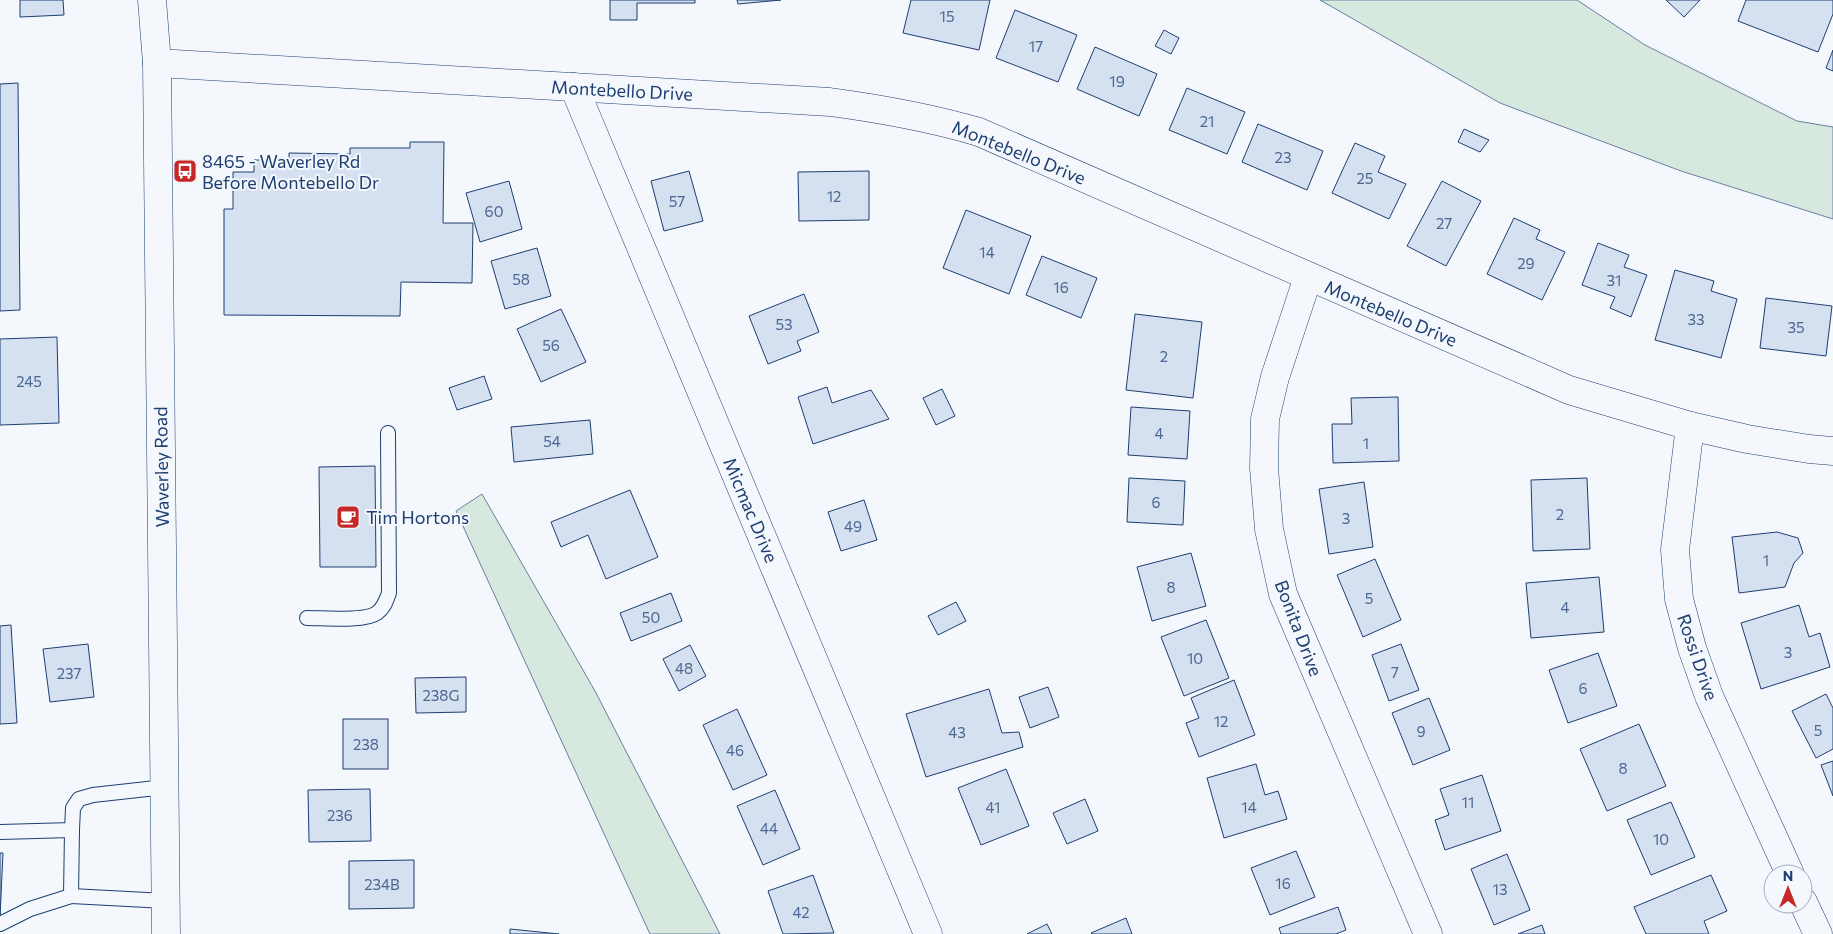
<svg xmlns="http://www.w3.org/2000/svg" width="1833" height="934" font-family="Commissioner,sans-serif">
<rect width="100%" height="100%" fill="#f4f7fb"/>
<g fill="#d7e8df" stroke="#687fa3">
<path d="M1320 0H1577L1645 45 1797 121 1833 127V219L1681 171 1500 103Z"/>
<path d="M482 494 595 691 720 934H650L456 511Z"/>
</g>
<g fill="#d5e0f0" stroke="#1d3f73">
<path d="M20 0H63L64 15 20 17Z"/>
<path d="M610 0H695V3H637V20H610Z"/>
<path d="M737 0H781L738 4Z"/>
<path d="M911 0H990L979 50 903 33Z"/>
<path d="M1666 0H1700L1684 17Z"/>
<path d="M1746 0H1833V14L1818 52 1738 21Z"/>
<path d="M1015 10 1077 35 1058 82 996 58Z"/>
<path d="M1164 30 1179 38 1171 54 1155 46Z"/>
<path d="M1095 47 1157 74 1139 116 1077 89Z"/>
<path d="M1833 50V71L1826 68Z"/>
<path d="M18 83 20 310 0 311V84Z"/>
<path d="M1187 88 1245 112 1227 154 1169 130Z"/>
<path d="M1258 124 1323 151 1307 190 1242 162Z"/>
<path d="M1464 129 1489 140 1480 152 1458 142Z"/>
<path d="M410 142H444L443 223H473L472 283 401 282 400 316 224 315V209H233V172H254V160H289V153L350 154V148H410Z"/>
<path d="M1355 143 1385 156 1378 172 1406 184 1389 219 1332 193Z"/>
<path d="M689 171 703 221 664 231 651 181Z"/>
<path d="M869 171V220L799 221 798 172Z"/>
<path d="M509 181 522 229 480 242 466 193Z"/>
<path d="M1442 181 1481 201 1446 266 1407 246Z"/>
<path d="M966 210 1031 236 1009 294 943 268Z"/>
<path d="M1514 218 1540 230 1536 239 1565 252 1542 300 1487 274Z"/>
<path d="M1598 243 1629 255 1624 267 1647 275 1631 317 1610 308 1615 297 1582 285Z"/>
<path d="M537 248 551 296 505 309 491 261Z"/>
<path d="M1042 256 1097 278 1081 318 1026 295Z"/>
<path d="M1675 270 1714 281 1711 291 1737 299 1721 358 1655 340Z"/>
<path d="M804 294 819 332 797 341 801 351 768 364 749 316Z"/>
<path d="M1766 298 1832 306 1826 356 1760 348Z"/>
<path d="M561 309 586 362 541 382 517 329Z"/>
<path d="M1135 314 1202 322 1193 398 1126 390Z"/>
<path d="M57 337 59 423 0 425V339Z"/>
<path d="M484 376 492 399 457 410 449 388Z"/>
<path d="M827 387 832 403 871 390 889 419 813 444 798 397Z"/>
<path d="M942 389 955 416 936 425 923 398Z"/>
<path d="M1398 397 1399 461 1333 463 1332 424H1352L1351 398Z"/>
<path d="M1131 407 1190 411 1187 459 1128 455Z"/>
<path d="M590 420 593 454 514 462 511 427Z"/>
<path d="M375 466 376 567H320L319 467Z"/>
<path d="M1129 478 1185 481 1183 525 1127 522Z"/>
<path d="M1587 478 1590 549 1533 551 1531 480Z"/>
<path d="M1364 482 1373 547 1329 554 1319 489Z"/>
<path d="M630 490 658 557 606 579 588 535 561 547 551 522Z"/>
<path d="M864 500 877 540 841 551 828 512Z"/>
<path d="M1777 532 1798 538 1803 553 1794 563 1785 587 1739 593 1732 537Z"/>
<path d="M1191 553 1206 606 1152 621 1137 567Z"/>
<path d="M1375 559 1401 620 1363 637 1337 575Z"/>
<path d="M1599 577 1604 632 1531 638 1526 583Z"/>
<path d="M671 593 682 621 631 641 620 613Z"/>
<path d="M956 602 966 621 938 635 928 616Z"/>
<path d="M1799 605 1809 637 1820 633 1830 667 1761 689 1741 623Z"/>
<path d="M1206 620 1229 678 1184 696 1161 637Z"/>
<path d="M11 625 17 723 0 724V626Z"/>
<path d="M88 644 94 697 50 702 43 649Z"/>
<path d="M1401 644 1419 690 1389 701 1372 655Z"/>
<path d="M690 645 706 676 679 691 663 659Z"/>
<path d="M1598 653 1617 706 1568 723 1549 670Z"/>
<path d="M466 677V712L416 713 415 678Z"/>
<path d="M1234 680 1255 735 1199 757 1186 723 1199 718 1191 698Z"/>
<path d="M1048 687 1059 717 1030 728 1019 697Z"/>
<path d="M989 689 1002 733 1019 732 1023 747 926 777 906 714Z"/>
<path d="M1826 694 1833 708V749L1816 758 1792 711Z"/>
<path d="M1429 698 1450 750 1413 765 1392 713Z"/>
<path d="M737 709 767 775 733 790 703 725Z"/>
<rect x="343" y="719" width="45" height="50"/>
<path d="M1639 724 1666 786 1607 811 1580 749Z"/>
<path d="M1833 761V796L1821 765Z"/>
<path d="M1256 764 1265 795 1278 791 1287 819 1224 838 1207 778Z"/>
<path d="M1006 769 1029 826 981 845 958 788Z"/>
<path d="M1482 775 1501 831 1445 850 1435 820 1449 815 1440 789Z"/>
<path d="M370 789 371 841 309 842 308 790Z"/>
<path d="M775 790 800 849 763 865 737 806Z"/>
<path d="M1085 799 1098 831 1067 844 1053 813Z"/>
<path d="M1671 802 1695 857 1651 875 1627 820Z"/>
<path d="M1296 851 1315 897 1270 915 1251 868Z"/>
<path d="M0 853H3L0 917Z"/>
<path d="M1507 854 1530 910 1494 925 1471 869Z"/>
<path d="M414 860V908L349 909V861Z"/>
<path d="M813 875 834 933 783 934 768 891Z"/>
<path d="M1711 875 1727 911 1704 921 1709 934H1646L1634 907Z"/>
<path d="M1338 907 1346 930 1336 934H1281L1279 928Z"/>
<path d="M1126 918 1132 934H1092L1091 933Z"/>
<path d="M1047 924 1052 934H1027Z"/>
<path d="M1542 925 1545 934H1518Z"/>
<path d="M510 929 559 934H510Z"/>
</g>
<g fill="none" stroke-linecap="round" stroke-linejoin="round">
<g stroke="#1d3f73" stroke-width="16">
<g id="service">
<path d="M307 618C324 618 364 622 377 613 384 608 386 601 389 593L388 433"/>
<path d="M72 830 71 896 166 901"/>
<path d="M0 832 72 830 73 808 79 799 93 795 165 787"/>
<path d="M0 924 30 909 71 896"/>
</g>
</g>
<g stroke="#1d3f73" stroke-width="29">
<g id="minor">
<path d="M574 87 928 934"/>
<path d="M1308 277 1275 377 1265 419 1264 468 1269 529 1283 594 1428 934"/>
<path d="M1690 426 1675 550 1679 599 1692 648 1709 696 1790 874"/>
<path d="M1803 902 1818 934"/>
</g>
</g>
<g stroke="#1d3f73" stroke-width="29">
<path id="tertiary" d="M157 63 830 102C882 109 928 117 979 132L1569 390 1690 426 1747 439 1809 449 1833 451"/>
</g>
<g stroke="#1d3f73" stroke-width="29">
<path id="secondary" d="M152 0 157 63 166 934"/>
</g>
<use href="#service" stroke="#f4f7fb" stroke-width="14"/>
<use href="#minor" stroke="#f4f7fb" stroke-width="28"/>
<use href="#tertiary" stroke="#f4f7fb" stroke-width="28"/>
<use href="#secondary" stroke="#f4f7fb" stroke-width="28"/>
</g>
<defs>
<g id="bus-square" transform="scale(1.25)"><rect x="-9" y="-9" width="18" height="18" rx="4" fill="#c62828" stroke="#f4f7fb"/><path d="M-5-6H5V4H4V6H2V4H-2V6H-4V4H-5ZM-3.5-4V0h7V-4ZM-3.5 1.2v1.5H-2V1.2ZM2 1.2v1.5H3.5V1.2Z" fill="#fff"/></g>
<g id="cafe-square" transform="scale(1.25)"><rect x="-9" y="-9" width="18" height="18" rx="4" fill="#c62828" stroke="#f4f7fb"/><path d="M-5.5-4.5H6V0H3Q3 3.5 0 3.5H-2.5Q-5.5 3.5-5.5 0ZM3-3.2v2h1.7v-2ZM-6 4.5H4V6H-6Z" fill="#fff"/></g>
</defs>
<g fill-rule="evenodd">
<use href="#bus-square" x="185" y="171"/>
<use href="#cafe-square" x="348" y="517"/>
</g>
<g text-anchor="middle" dominant-baseline="central" stroke-width="4" stroke-linejoin="round" paint-order="stroke">
<g font-size="15" fill="#4b6792">
<text x="947" y="16">15</text>
<text x="1036" y="46">17</text>
<text x="1117" y="81">19</text>
<text x="1207" y="121">21</text>
<text x="1283" y="157">23</text>
<text x="1365" y="178">25</text>
<text x="834" y="196">12</text>
<text x="677" y="201">57</text>
<text x="494" y="211">60</text>
<text x="1444" y="223">27</text>
<text x="987" y="252">14</text>
<text x="1526" y="263">29</text>
<text x="521" y="279">58</text>
<text x="1614" y="280">31</text>
<text x="1061" y="287">16</text>
<text x="1696" y="319">33</text>
<text x="784" y="324">53</text>
<text x="1796" y="327">35</text>
<text x="551" y="345">56</text>
<text x="1164" y="356">2</text>
<text x="29" y="381">245</text>
<text x="1159" y="433">4</text>
<text x="552" y="441">54</text>
<text x="1366" y="443">1</text>
<text x="1156" y="502">6</text>
<text x="1560" y="514">2</text>
<text x="1346" y="518">3</text>
<text x="853" y="526">49</text>
<text x="1766" y="560">1</text>
<text x="1171" y="587">8</text>
<text x="1369" y="598">5</text>
<text x="1565" y="607">4</text>
<text x="651" y="617">50</text>
<text x="1788" y="652">3</text>
<text x="1195" y="658">10</text>
<text x="684" y="668">48</text>
<text x="1395" y="672">7</text>
<text x="69" y="673">237</text>
<text x="1583" y="688">6</text>
<text x="441" y="695">238G</text>
<text x="1221" y="721">12</text>
<text x="1818" y="730">5</text>
<text x="1421" y="731">9</text>
<text x="957" y="732">43</text>
<text x="366" y="744">238</text>
<text x="735" y="750">46</text>
<text x="1623" y="768">8</text>
<text x="1468" y="802">11</text>
<text x="993" y="807">41</text>
<text x="1249" y="807">14</text>
<text x="340" y="815">236</text>
<text x="769" y="828">44</text>
<text x="1661" y="839">10</text>
<text x="1283" y="883">16</text>
<text x="382" y="884">234B</text>
<text x="1500" y="889">13</text>
<text x="801" y="912">42</text>
</g>
<g font-size="18" fill="#1d3f73" stroke="#f4f7fb">
<text transform="translate(622 90) rotate(3)">Montebello Drive</text>
<text transform="translate(1019 152) rotate(22)">Montebello Drive</text>
<text transform="translate(1391 313) rotate(23)">Montebello Drive</text>
<text transform="translate(161 467) rotate(-91)">Waverley Road</text>
<text transform="translate(751 510) rotate(67)">Micmac Drive</text>
<text transform="translate(1299 628) rotate(69)">Bonita Drive</text>
<text transform="translate(1698 657) rotate(71)">Rossi Drive</text>
</g>
<g font-size="18" fill="#1d3f73" stroke="#f4f7fb" text-anchor="start">
<text x="202" y="161">8465 - Waverley Rd<tspan x="202" dy="21">Before Montebello Dr</tspan></text>
<text x="366" y="517">Tim Hortons</text>
</g>
</g>
<g transform="translate(1788 889)"><circle r="24" fill="#f4f7fb" stroke="#9eadc5"/>
<path d="M0-4L9 19L0 12L-9 19Z" fill="#c62828"/>
<text y="-8" font-size="14" font-weight="bold" text-anchor="middle" fill="#1d3f73">N</text>
</g>
</svg>
